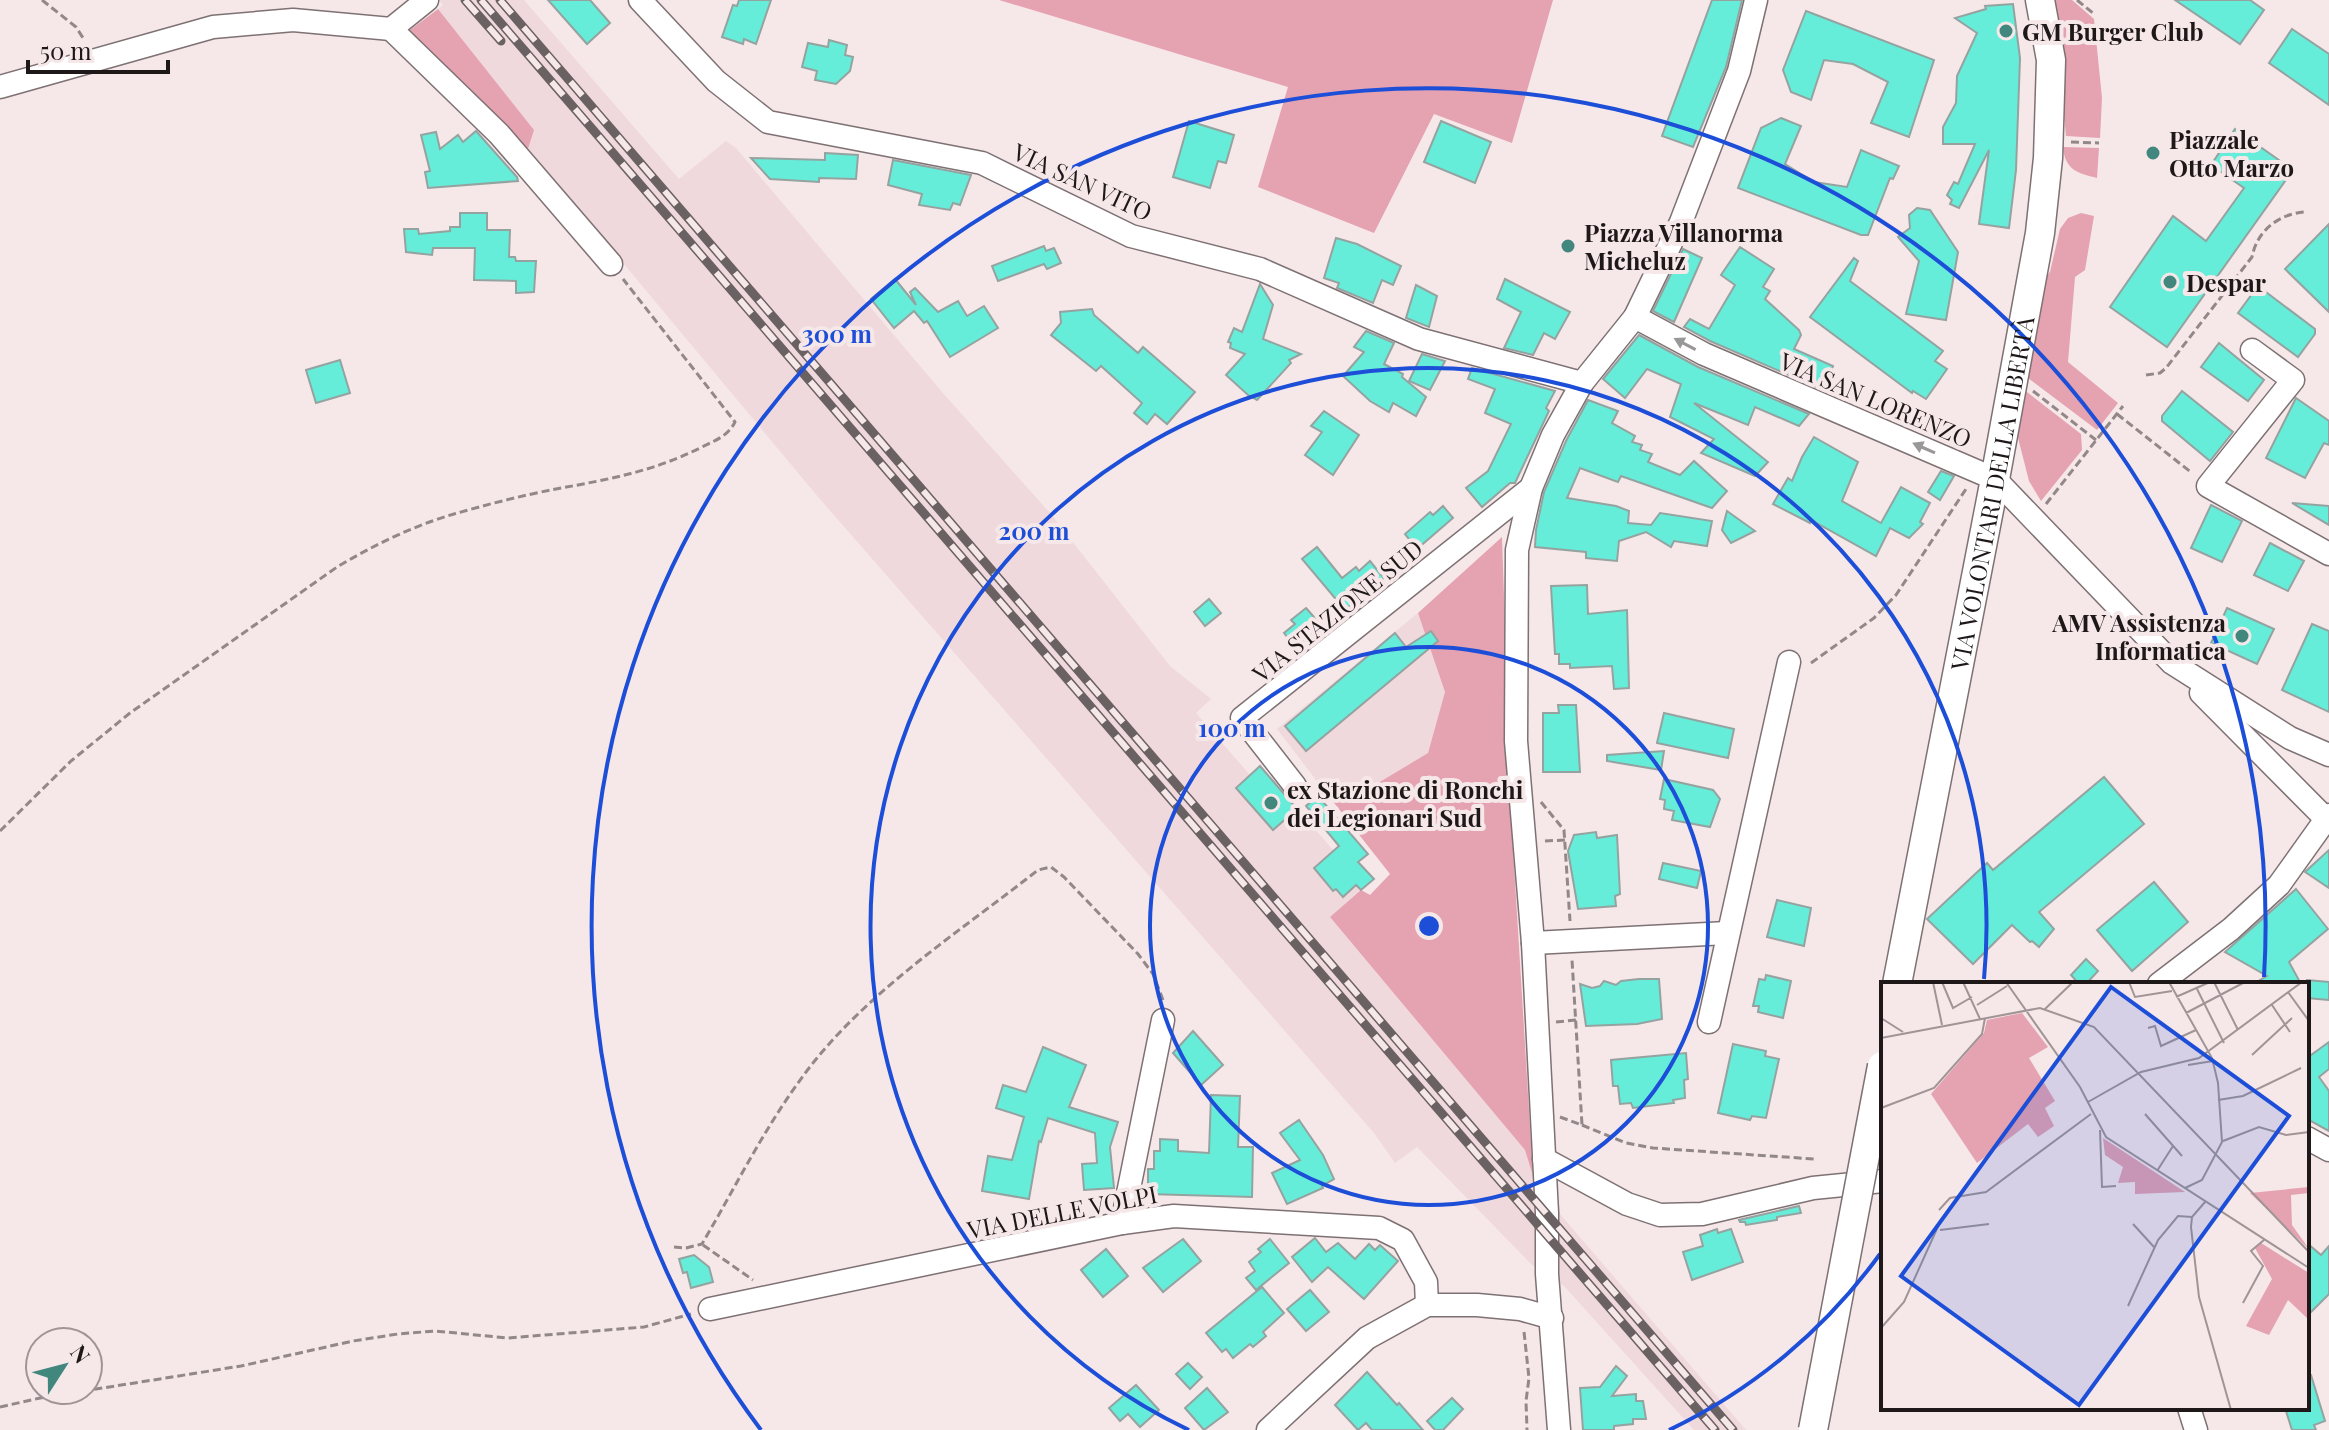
<svg xmlns="http://www.w3.org/2000/svg" width="2329" height="1430" font-family="'Playfair Display',serif">
<rect width="100%" height="100%" fill="#f6e7e9"/>
<g fill="#f0d9dd">
<path d="M439 0H524L679 179 726 141 736 148 942 392 1050 513 1170 666 1211 699 1196 713 1250 775 1260 766 1353 873 1349 877 1361 890 1330 917 1525 1150 1533 1176 1558 1194 1560 1214 1746 1430H1694L1564 1286 1532 1265 1417 1147 1395 1163 1374 1133 819 498 528 149 534 130 438 9 443 5Z"/>
<path d="M1418 613 1445 692 1428 753 1378 783 1320 785 1277 729Z"/>
</g>
<g fill="#e5a2b0">
<path d="M999 0H1553L1512 143 1434 114 1374 233 1258 187 1288 87Z"/>
<path d="M2053 0H2072L2094 19 2102 98 2100 138 2066 136Z"/>
<path d="M438 9 534 130 528 149 412 40 410 30Z"/>
<path d="M2063 147 2099 148 2097 178C2077 173 2065 170 2063 147Z"/>
<path d="M2081 213 2094 216 2085 270 2075 277 2068 362 2118 403 2097 430 2024 375 2038 288 2050 272 2060 229 2068 218Z"/>
<path d="M2023 389 2081 434 2082 450 2041 501 2029 481 2015 426Z"/>
<path d="M1502 537 1512 832 1533 1176 1525 1150 1330 917 1361 890 1370 895 1390 874 1320 785 1378 783 1428 753 1445 692 1418 613Z"/>
</g>
<g fill="#66edda" stroke="#95a3a0" stroke-width="2">
<path d="M548 0H590L610 23 587 44Z"/>
<path d="M739 0H771L756 44 744 39 743 44 722 37 733 5 737 6Z"/>
<path d="M1712 0H1742L1726 67 1693 147 1662 136Z"/>
<path d="M2175 0H2250L2264 10 2240 44Z"/>
<path d="M2013 4 2020 58 2016 170 2009 228 1979 224 1989 150 1959 208 1950 204 1952 200 1947 195 1954 182 1958 184 1975 144H1943V127L1956 103 1957 76 1977 33 1955 18 1986 9 1985 6Z"/>
<path d="M1806 11 1934 60 1909 137 1871 123 1888 82 1853 64 1824 60 1811 100 1791 92 1783 70Z"/>
<path d="M2292 29 2329 54V105L2269 63Z"/>
<path d="M829 40 847 45 845 55 853 57 850 71 836 84 815 80 817 71 802 67 808 43 828 47Z"/>
<path d="M1781 118 1801 126 1785 164 1814 182 1847 187 1861 150 1899 166 1893 179 1890 178 1868 235H1861L1738 188 1761 128Z"/>
<path d="M1189 121 1234 135 1226 163 1218 161 1210 188 1173 177Z"/>
<path d="M1441 121 1491 142 1475 183 1424 162Z"/>
<path d="M2235 129 2293 170 2167 347 2110 307 2173 216 2206 241 2244 188 2211 165Z"/>
<path d="M476 131 517 177 518 181 428 188 425 172 430 171 421 135 436 132 440 149 458 135 463 142Z"/>
<path d="M825 153 858 155 856 179 819 178V182L770 179 751 158 825 160Z"/>
<path d="M893 160 971 175 960 205 953 203 950 210 919 205 922 194 888 185Z"/>
<path d="M1917 208 1930 210 1958 252 1946 320 1906 314 1919 261 1898 237 1910 228 1909 215Z"/>
<path d="M460 213H487V230H510L509 257H515L516 261H536L534 292 516 293V281L474 280 475 248H433L432 255 406 252 404 229H418L419 234 450 231V227H460Z"/>
<path d="M2329 224V312L2285 269Z"/>
<path d="M1336 238 1357 244 1401 266 1393 285 1382 280 1373 303 1337 288 1339 283 1324 278Z"/>
<path d="M1044 246 1046 251 1054 248 1061 263 1047 269 1044 264 998 281 992 266Z"/>
<path d="M1740 247 1774 269 1763 287 1770 291 1765 299 1799 330 1801 335 1794 349 1833 366 1827 381 1832 383 1828 392 1710 341 1684 327 1690 319 1709 329 1735 285 1721 275Z"/>
<path d="M1683 249 1702 258 1674 322 1653 311Z"/>
<path d="M1854 258 1858 261 1850 281 1943 351 1935 361 1947 369 1926 399 1913 391 1912 393 1810 317Z"/>
<path d="M895 279 916 305 910 292 915 288 938 312 958 301 967 316 984 306 998 328 950 357 927 321 924 323 914 311 894 328 871 299Z"/>
<path d="M1505 279 1570 312 1555 339 1544 333 1533 355 1504 348 1521 312 1497 299Z"/>
<path d="M1260 284 1273 305 1263 339 1301 354 1289 360 1291 363 1257 400 1248 395 1226 375 1245 354 1230 348 1231 343 1228 342 1234 328 1242 332Z"/>
<path d="M1416 285 1437 296 1429 327 1406 318Z"/>
<path d="M2258 286 2315 329V334L2298 357 2238 313Z"/>
<path d="M1092 309 1094 315 1138 353 1143 347 1195 392 1167 424 1155 414 1147 424 1134 413 1142 403 1101 366 1096 371 1051 335 1061 323 1060 312Z"/>
<path d="M1366 331 1394 343 1384 364 1403 374 1402 377 1426 397 1416 416 1393 403 1389 412 1370 401 1343 376 1364 352 1354 347Z"/>
<path d="M1639 335 1698 367 1809 414 1799 426 1755 407 1748 425 1694 403 1768 462 1755 476 1701 453 1714 439 1670 417 1681 384 1647 369 1625 398 1603 379Z"/>
<path d="M2219 343 2264 380 2248 401 2201 367Z"/>
<path d="M1422 354 1445 361 1430 390 1409 381Z"/>
<path d="M340 360 350 393 316 403 306 370Z"/>
<path d="M1472 368 1555 391 1546 408 1549 411 1515 483H1510L1482 507 1466 488 1488 471 1511 424 1485 413 1495 389 1468 379Z"/>
<path d="M2182 391 2233 432 2210 461 2162 421V416Z"/>
<path d="M2296 398 2329 421V445L2324 443 2305 478 2266 458Z"/>
<path d="M1588 400 1618 411 1612 423 1635 436 1632 442 1642 445 1640 450 1652 454 1648 462 1680 475 1694 461 1727 491 1712 508 1621 476 1618 482 1580 468 1567 498 1616 506 1629 511 1628 523 1651 525 1660 513 1712 521 1707 546 1674 541 1671 547 1646 532 1619 541 1617 561 1586 558V552L1535 547 1536 530 1544 492 1566 441Z"/>
<path d="M1324 411 1359 435 1333 475 1305 455 1322 432 1311 426Z"/>
<path d="M1814 437 1858 462 1842 501 1881 523 1901 487 1930 503 1920 522 1923 524 1909 538 1890 528 1876 556 1811 520 1810 523 1773 504 1788 478 1792 481 1802 457Z"/>
<path d="M1941 471 1954 476 1940 500 1928 492Z"/>
<path d="M2292 503 2329 506V525Z"/>
<path d="M2211 505 2242 521 2222 562 2191 548Z"/>
<path d="M1443 506 1453 518 1417 549 1405 534 1430 512 1433 515Z"/>
<path d="M1727 511 1755 531 1731 543 1722 530Z"/>
<path d="M2270 543 2304 561 2288 591 2254 575Z"/>
<path d="M1317 547 1342 578 1356 567 1359 571 1370 561 1384 578 1345 610 1302 559Z"/>
<path d="M1587 585 1588 614 1627 610 1629 688 1614 689 1612 666 1570 668V664H1559V654H1555L1551 586Z"/>
<path d="M1209 599 1221 613 1205 626 1194 612Z"/>
<path d="M1306 608 1323 627 1296 648 1284 633 1295 624 1291 620Z"/>
<path d="M2227 608 2274 629 2257 664 2211 643Z"/>
<path d="M2312 624 2329 631V712L2282 690Z"/>
<path d="M1431 631 1438 641 1306 751 1285 726 1395 633 1406 647Z"/>
<path d="M1558 705H1576L1580 772H1543V713H1559Z"/>
<path d="M1664 713 1734 729 1728 758 1657 743Z"/>
<path d="M1664 751 1661 770 1607 761V755Z"/>
<path d="M1260 766 1297 809 1273 830 1236 788Z"/>
<path d="M2104 777 2144 824 2039 912 2054 929 2039 947 2032 941 2030 942 2012 925 1973 964 1927 919 1987 863 1993 870Z"/>
<path d="M1664 779 1713 790 1720 799 1710 827 1672 820 1674 811 1664 809 1665 800 1660 799Z"/>
<path d="M1318 796 1368 854 1358 862 1374 879 1361 890 1356 885 1343 897 1336 889 1333 891 1314 868 1339 846 1306 806Z"/>
<path d="M1596 832 1597 838 1617 835 1620 894 1615 896 1616 906 1578 909 1568 851 1574 835Z"/>
<path d="M2329 850V888L2305 872Z"/>
<path d="M1663 863 1701 871 1697 888 1659 879Z"/>
<path d="M2154 882 2188 922 2132 971 2097 930Z"/>
<path d="M2296 889 2328 929 2289 962 2301 984H2253L2267 976 2225 952Z"/>
<path d="M1777 900 1811 908 1804 946 1767 937Z"/>
<path d="M2086 959 2098 971 2086 984H2079L2071 975Z"/>
<path d="M1766 975 1791 981 1783 1018 1758 1012 1759 1006H1753L1759 979 1765 980Z"/>
<path d="M1639 979H1659L1662 1019 1637 1024 1586 1026 1580 984 1592 988 1600 986 1604 981 1616 985 1621 981Z"/>
<path d="M2307 980 2329 982V1000L2307 998Z"/>
<path d="M1193 1031 1223 1065 1201 1085 1173 1053Z"/>
<path d="M2329 1042V1069L2319 1077 2329 1091V1131L2307 1119V1058Z"/>
<path d="M1733 1044 1766 1051 1765 1056 1779 1059 1766 1118 1752 1116 1750 1120 1718 1113Z"/>
<path d="M1043 1047 1086 1065 1069 1107 1118 1122 1110 1147 1114 1188 1084 1190 1082 1164 1097 1163 1095 1133 1048 1118 1041 1142 1039 1141 1029 1199 982 1191 988 1156 1012 1160 1024 1117 996 1108 1003 1085 1026 1092Z"/>
<path d="M1686 1053 1688 1079 1684 1080 1685 1098 1673 1100 1674 1103 1633 1108 1631 1103 1620 1104 1618 1086H1613L1611 1060Z"/>
<path d="M1211 1095 1240 1096 1238 1147H1253L1252 1197 1148 1194V1169H1154V1151H1160V1139L1178 1140V1151L1209 1153Z"/>
<path d="M1299 1120 1323 1155 1334 1179 1322 1186 1323 1188 1287 1204 1272 1173 1300 1160 1280 1133Z"/>
<path d="M1799 1206 1801 1213 1777 1217V1220L1746 1225 1745 1222H1740L1739 1220Z"/>
<path d="M1717 1229 1718 1233 1731 1229 1743 1262 1692 1280 1683 1252 1703 1246 1700 1235Z"/>
<path d="M1315 1238 1326 1252 1338 1243 1355 1259 1369 1244 1375 1250 1380 1245 1398 1261 1364 1299 1328 1267 1312 1282 1292 1257Z"/>
<path d="M1183 1239 1201 1261 1163 1292 1143 1268Z"/>
<path d="M1270 1239 1289 1263 1256 1290 1246 1278 1255 1271 1249 1262 1261 1252 1258 1249Z"/>
<path d="M2307 1243 2321 1255 2329 1246V1294L2307 1316Z"/>
<path d="M1106 1249 1128 1276 1103 1297 1081 1270Z"/>
<path d="M694 1255 709 1267 713 1282 691 1288 687 1272 683 1273 679 1259Z"/>
<path d="M1262 1287 1284 1313 1263 1332 1266 1336 1253 1347 1250 1344 1233 1358 1226 1349 1222 1352 1206 1333Z"/>
<path d="M1310 1290 1329 1312 1306 1331 1287 1309Z"/>
<path d="M1188 1363 1202 1377 1190 1389 1176 1374Z"/>
<path d="M1616 1366 1627 1376 1612 1396 1636 1394V1401H1643L1646 1419H1633V1424L1614 1426V1430H1583L1580 1388 1600 1387Z"/>
<path d="M1367 1372 1397 1405 1399 1403 1423 1430H1372L1366 1423 1358 1430 1335 1405Z"/>
<path d="M2307 1375H2311L2325 1421 2314 1425 2316 1430H2292L2285 1408H2307Z"/>
<path d="M1136 1385 1159 1410 1140 1427 1128 1414 1120 1421 1109 1408Z"/>
<path d="M1207 1388 1228 1412 1204 1430 1185 1408Z"/>
<path d="M1452 1398 1463 1409 1443 1430H1435L1427 1421Z"/>
</g>
<g fill="none" stroke-linecap="round" stroke-linejoin="round">
<g stroke="#7e7173" stroke-width="25">
<g id="minor">
<path d="M640 0 716 81 768 122 982 163 1131 236 1260 269 1419 339 1582 383"/>
<path d="M391 29 499 134 611 264"/>
<path d="M0 87 213 27 293 20 391 29 427 0"/>
<path d="M1635 317 1704 354 1995 479 2172 663 2290 738 2329 755"/>
<path d="M2252 350 2293 380 2208 486 2329 554"/>
<path d="M2201 693 2326 819"/>
<path d="M1295 786 1242 718 1531 488"/>
<path d="M1533 943 1727 933"/>
<path d="M2159 984 2231 929 2279 885 2329 815"/>
<path d="M1709 1022 1789 662"/>
<path d="M2307 1138 2329 1150"/>
<path d="M1544 1159 1627 1204 1660 1215 1702 1214 1813 1188 1883 1181"/>
<path d="M1122 1223 1163 1020"/>
<path d="M710 1309 1122 1223 1174 1216 1379 1228 1403 1240 1426 1282 1427 1305"/>
<path d="M2189 1408 2196 1430"/>
<path d="M1268 1430 1367 1338 1427 1305H1477L1520 1309 1552 1318"/>
<path d="M1559 1430 1547 1274V1213L1533 943 1516 741 1517 550 1531 488 1553 435 1582 383 1635 317 1681 222 1739 71 1756 0"/>
</g>
</g>
<g stroke="#7e7173" stroke-width="31">
<g id="major">
<path id="s1" d="M1897 984 1995 479 2040 233 2048 158 2051 60 2040 0"/>
</g>
</g>
<g stroke="#928789" stroke-width="3" stroke-dasharray="8 4" stroke-linecap="butt">
<path d="M42 0 76 27 85 41"/>
<path d="M2077 0 2094 14"/>
<path d="M2071 142 2099 143"/>
<path d="M2146 375 2160 373 2166 368 2252 257C2257 231 2278 214 2305 212"/>
<path d="M2033 391 2096 440"/>
<path d="M2117 414 2192 473"/>
<path d="M2046 504 2123 406"/>
<path d="M1811 663 1874 618 1896 595 1966 489"/>
<path d="M1541 802 1564 830 1570 921"/>
<path d="M0 831 71 761 130 713 337 567C374 545 413 526 454 514 485 505 524 495 556 489 610 479 652 472 702 447 716 440 728 436 735 422L623 279"/>
<path d="M1545 841 1565 840"/>
<path d="M1556 1022 1576 1020"/>
<path d="M1560 1117 1582 1125 1572 960"/>
<path d="M1582 1125 1626 1143 1653 1148 1814 1159"/>
<path d="M703 1245 753 1280"/>
<path d="M674 1247 686 1248 702 1244C739 1181 770 1116 817 1058 878 984 963 929 1038 870L1051 867 1064 877 1138 954 1153 974 1163 1000"/>
<path d="M1524 1332 1529 1378 1526 1401 1527 1430"/>
<path d="M0 1407 40 1398 241 1366 353 1341 398 1334 435 1331 508 1338 644 1327 691 1314"/>
</g>
<use href="#minor" stroke="#fff" stroke-width="22"/>
<use href="#major" stroke="#fff" stroke-width="28"/>
<g stroke="#6a6162" stroke-width="9">
<g id="rail">
<path d="M465 0 501 41"/>
<path d="M481 0 1715 1430"/>
<path d="M500 0 1733 1430"/>
</g>
</g>
<use href="#rail" stroke="#f6e7e9" stroke-width="6" stroke-dasharray="18" stroke-linecap="butt"/>
<g stroke="#7e7173" stroke-width="31" stroke-linecap="butt">
<path id="major-bridge" d="M1813 1430 1882 1066"/>
</g>
<use href="#major-bridge" stroke="#fff" stroke-width="28"/>
</g>
<defs><path id="oneway-solid" d="M-6-.8H1V-3.2L6.5 0L1 3.2V.8H-6Z" transform="scale(2)"/></defs>
<g fill="#9a9798">
<use href="#oneway-solid" transform="translate(1685 344) rotate(-152)"/>
<use href="#oneway-solid" transform="translate(1924 448) rotate(-156)"/>
</g>
<g fill="none" stroke="#1d4ed8" stroke-width="4">
<circle cx="1429" cy="926" r="279"/>
<path d="M1880 1254A558 558 0 0 1 1669 1430M1189 1430A558 558 0 1 1 1984 979"/>
<path d="M761 1430A837 837 0 1 1 2264 977"/>
</g>
<g fill="#42877d" stroke="#f6e7e9" stroke-width="3">
<circle cx="2006" cy="31" r="8"/>
<circle cx="2153" cy="153" r="8"/>
<circle cx="1568" cy="246" r="8"/>
<circle cx="2170" cy="282" r="8"/>
<circle cx="2242" cy="636" r="8"/>
<circle cx="1271" cy="803" r="8"/>
</g>
<g text-anchor="middle" dominant-baseline="central" stroke-width="8" stroke-linejoin="round" paint-order="stroke">
<g font-size="24" font-weight="bold" fill="#1e1819" stroke="#f6e7e9" text-anchor="start">
<text x="2022" y="31">GM Burger Club</text>
<text x="2169" y="139">Piazzale<tspan x="2169" dy="28">Otto Marzo</tspan></text>
<text x="1584" y="232">Piazza Villanorma<tspan x="1584" dy="28">Micheluz</tspan></text>
<text x="2186" y="282">Despar</text>
<text x="2226" y="622" text-anchor="end">AMV Assistenza<tspan x="2226" dy="28">Informatica</tspan></text>
<text x="1287" y="789">ex Stazione di Ronchi<tspan x="1287" dy="28">dei Legionari Sud</tspan></text>
</g>
<g font-size="24" fill="#1e1819" stroke="#f6e7e9">
<text transform="translate(1083 181) rotate(25)">VIA SAN VITO</text>
<text transform="translate(1876 399) rotate(23)">VIA SAN LORENZO</text>
<text stroke="none"><textPath href="#s1" startOffset="500">VIA VOLONTARI DELLA LIBERTÀ</textPath></text>
<text transform="translate(1337 610) rotate(-39)">VIA STAZIONE SUD</text>
<text transform="translate(1062 1211) rotate(-11)">VIA DELLE VOLPI</text>
</g>
</g>
<g transform="translate(1881 982)">
<rect width="428" height="428" fill="#f6e7e9"/>
<path d="M141 31 167 65 148 76 174 119 164 126 173 144 157 155 147 142 96 181 50 112 103 51 106 38ZM222 156 260 181 304 210 254 212V200L237 201 242 185 224 173ZM428 205V211L410 213 411 243 428 267 369 211ZM380 261 428 291V338L407 318 388 353 365 344 391 297 374 266Z" fill="#e5a2b0"/>
<path fill="none" stroke="#a09496" stroke-width="2" d="M52 0 61 43M61 0 72 26 91 15M82 0 99 37M125 0 199 105 225 155 428 286M248 0 254 15 291 9M288 0 331 76 337 101 341 160 321 198 304 206M333 0 357 48M316 7 343 61M407 10 428 39M295 15 329 0M96 23 126 4M391 23 409 50M164 27 192 0M305 31 364 0M0 36 22 50M267 46 274 44 280 64 315 48M0 56 159 26 213 45 428 270M371 73 411 36M307 83 332 79M337 118 362 114 420 86M207 120 260 90 318 76 421 0M0 126 53 106 101 52 104 36M264 132 301 174M219 148 221 205 235 204M342 159 378 145 405 153 428 150M276 189 292 164M324 220 311 235 310 245 318 315 350 428M58 228 69 216 105 210 210 132M252 242 273 265M59 248 108 242M362 321 382 284 370 269 383 258M247 324 277 258 297 234 311 235M0 346 23 320 59 240"/>
<path fill="#1d4ed8" fill-opacity="0.15" stroke="#1d4ed8" stroke-width="4" d="M230 5 408 134 198 423 20 294Z"/>
<rect width="428" height="428" fill="none" stroke="#1e1819" stroke-width="4"/>
</g>
<circle cx="1429" cy="926" r="12" fill="#1d4ed8" stroke="#f6e7e9" stroke-width="4"/>
<g font-size="24" text-anchor="middle" font-weight="bold" fill="#1d4ed8" stroke="#f6e7e9" stroke-width="8" stroke-linejoin="round" paint-order="stroke">
<text x="837" y="343">300 m</text>
<text x="1034" y="540">200 m</text>
<text x="1232" y="737">100 m</text>
</g>
<g transform="translate(64 1366) rotate(54)"><circle r="38" fill="#f6e7e9" stroke="#a09496" stroke-width="2"/>
<path d="M0-6L14 30L0 20L-14 30Z" fill="#42877d"/>
<text y="-12" font-size="22" font-weight="bold" text-anchor="middle" fill="#1e1819">N</text>
</g>
<path d="M28 60v12h140v-12" fill="none" stroke="#1e1819" stroke-width="4"/>
<text x="40" y="60" font-size="24" fill="#1e1819" stroke="#f6e7e9" stroke-width="6" paint-order="stroke">50 m</text>
</svg>
